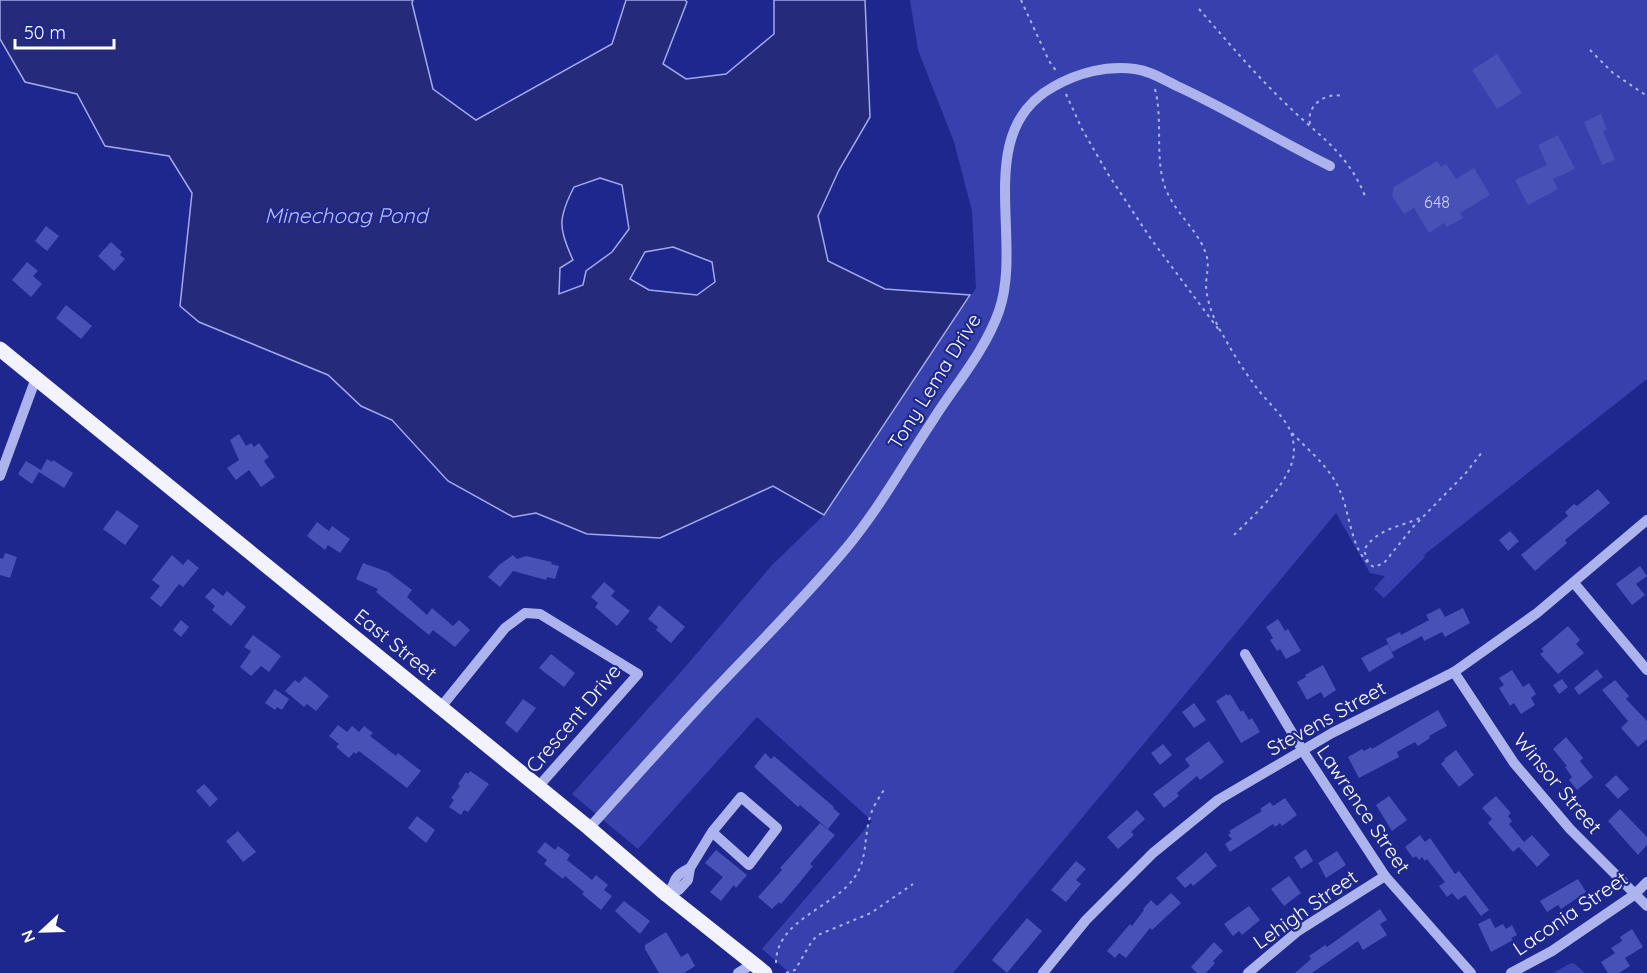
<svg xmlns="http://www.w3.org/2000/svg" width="1647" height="973" font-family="Quicksand,sans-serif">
<rect width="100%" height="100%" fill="#1e278e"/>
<g fill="#3641ae">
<path d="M910 0H1647V379L1424 555 1425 557 1384 598 1374 589 1385 576 1370 573 1336 513 953 973H790L762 949 872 821 757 717 638 849 572 794 680 673 772 565 824 515 903 394 976 288 972 211 954 142 918 50Z"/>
<path d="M1571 963 1575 964 1585 973H1553Z"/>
</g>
<path fill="#252b7a" stroke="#a0a9ee" stroke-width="1.5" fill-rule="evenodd" d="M0 0H413L412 3 433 89 476 120 612 44 626 0H685L687 2 663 64 686 79 726 74 774 34V0H865L870 117 839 170 818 216 828 261 885 289 970 295 824 515 773 486 660 538 587 534 536 513 513 517 448 481 392 420 361 406 328 375 199 322 180 306 192 193 169 156 105 146 77 94 25 82 0 39ZM600 178 622 185 629 229 612 252 586 271 583 285 559 294 560 268 573 260C558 228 558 218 574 187ZM673 247 712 262 715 282 697 295 649 290 630 279 645 252Z"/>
<g fill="#4751b6">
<path d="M1497 54 1522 93 1497 109 1472 70Z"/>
<path d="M1601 114 1607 130 1603 131 1615 160 1602 165 1584 122Z"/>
<path d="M1558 135 1575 169 1553 179 1558 189 1528 205 1515 180 1547 165 1538 145Z"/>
<path d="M1437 161 1441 167 1446 164 1456 179 1474 168 1490 195 1460 213 1463 218 1447 227 1444 223 1429 233 1414 208 1404 214 1392 196 1394 187Z"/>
<path d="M46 226 59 236 47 251 35 241Z"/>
<path d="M111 242 122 252 120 255 125 259 114 271 98 256Z"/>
<path d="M27 262 38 271 33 276 42 284 31 297 12 280Z"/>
<path d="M66 305 92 326 81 339 56 318Z"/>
<path d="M239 434 246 446 251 443 254 447 259 443 269 457 264 461 275 477 261 487 249 470 236 480 227 468 239 460 230 440Z"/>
<path d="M47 459 52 462 53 460 73 473 64 488 39 472 32 484 18 474 26 461 41 470Z"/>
<path d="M1598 489 1610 503 1565 540 1567 543 1535 571 1521 555 1568 516 1565 512 1574 504 1577 506Z"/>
<path d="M117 510 139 526 125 545 103 529Z"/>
<path d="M317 522 329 531 332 526 350 539 340 553 328 545 325 550 307 536Z"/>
<path d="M1510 531 1519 541 1508 551 1499 540Z"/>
<path d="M5 553 17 557 10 578 0 575V558L3 559Z"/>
<path d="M172 555 183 565 188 559 199 568 183 587 179 584 161 607 150 598 160 586 152 580Z"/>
<path d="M513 555 517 559 526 556 552 562 551 564 559 566 555 579 547 577 546 580 513 571 500 587 488 577 499 565Z"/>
<path d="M363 563 388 572 412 590 407 597 427 615 432 608 453 626 459 620 470 630 455 647 433 630 429 635 376 592 378 589 356 579Z"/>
<path d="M1640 566 1647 576 1636 584 1645 595 1632 605 1616 584Z"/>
<path d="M604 582 615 591 611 596 630 611 617 626 595 607 598 603 591 597Z"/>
<path d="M213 588 223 596 227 591 246 607 231 626 212 610 215 606 205 597Z"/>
<path d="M659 605 685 627 671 643 656 630 658 627 648 619Z"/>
<path d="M1440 608 1445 617 1463 608 1470 623 1445 637 1442 632 1424 641 1422 636 1392 652 1386 639 1400 632 1401 635 1429 620 1426 615Z"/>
<path d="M1278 619 1285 631 1288 629 1301 651 1286 659 1280 649 1277 651 1270 640 1273 638 1266 627Z"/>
<path d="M181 620 189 627 181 637 173 630Z"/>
<path d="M1568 626 1580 640 1576 644 1584 653 1558 674 1540 654 1544 651 1541 649Z"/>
<path d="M253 635 281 656 269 672 261 666 251 676 240 667 251 651 244 647Z"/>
<path d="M1388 644 1394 657 1369 672 1361 658Z"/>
<path d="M551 654 575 673 564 687 539 668Z"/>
<path d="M1323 665 1336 690 1324 698 1321 692 1307 700 1297 682 1306 677 1305 675Z"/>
<path d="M1597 669 1603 677 1579 695 1574 688Z"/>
<path d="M1512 670 1523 687 1529 683 1536 694 1531 698 1535 705 1521 714 1514 703 1510 706 1499 688 1504 685 1499 678Z"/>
<path d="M305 676 329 696 316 711 307 704 304 707 285 691 295 680 299 683Z"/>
<path d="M1562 679 1568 687 1559 694 1553 685Z"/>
<path d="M1615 680 1629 696 1626 699 1647 721V739L1638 747 1621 728 1628 721 1602 690Z"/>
<path d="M275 689 289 699 282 710 277 707 275 710 265 703Z"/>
<path d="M1227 694 1228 696 1230 694 1241 712 1243 710 1249 720 1252 718 1260 732 1241 743 1216 701Z"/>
<path d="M523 699 536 708 517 733 505 723Z"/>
<path d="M1194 703 1206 720 1194 728 1182 712Z"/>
<path d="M1438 710 1447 726 1429 736 1430 738 1418 746 1415 742 1397 752 1399 757 1359 778 1348 757 1362 749 1364 751 1371 747 1372 749Z"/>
<path d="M338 725 347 732 352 726 359 732 364 726 373 733 370 736 396 756 398 753 421 771 407 788 359 751 356 754 354 752 349 758 336 747 339 744 329 736Z"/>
<path d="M1566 737 1583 758 1580 761 1593 777 1577 790 1569 780 1572 777 1565 767 1567 766 1553 749Z"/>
<path d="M1209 741 1224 762 1200 780 1197 776 1177 793 1179 796 1164 808 1153 794 1190 766 1185 759Z"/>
<path d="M1163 744 1172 755 1160 765 1151 753Z"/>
<path d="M1456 750 1474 775 1459 787 1441 764 1445 760 1444 759Z"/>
<path d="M765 753 771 759 774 756 834 807 833 808 840 814 828 829 800 805 798 807 754 767Z"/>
<path d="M470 771 489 784 468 812 464 810 461 815 449 807 454 800 451 798 460 786 458 784 466 772 468 774Z"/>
<path d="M1616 775 1629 789 1618 799 1605 785Z"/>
<path d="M204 784 218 799 210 807 196 791Z"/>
<path d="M1389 796 1407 820 1392 831 1376 805Z"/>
<path d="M1496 796 1511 813 1508 816 1512 821 1509 824 1524 842 1532 835 1550 855 1537 867 1519 847 1513 852 1488 823 1492 819 1482 808Z"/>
<path d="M1285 798 1297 815 1282 826 1280 823 1275 827 1273 824 1230 852 1225 844 1232 839 1228 835 1231 833 1229 831 1262 811 1260 809 1270 802 1273 806Z"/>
<path d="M1620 809 1647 837V845L1638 855 1608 821Z"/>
<path d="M1137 810 1145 819 1131 832 1134 835 1118 849 1107 837Z"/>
<path d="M417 816 435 830 426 843 408 828Z"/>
<path d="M820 823 835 835 810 864 813 866 800 882 781 904 779 902 772 909 758 897 782 870 780 868Z"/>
<path d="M238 831 256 852 243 862 226 841Z"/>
<path d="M1420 835 1425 842 1430 838 1455 874 1459 871 1489 910 1481 916 1465 895 1458 900 1452 893 1447 897 1439 886 1445 882 1427 859 1425 861 1422 857 1419 860 1416 856 1413 858 1405 847Z"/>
<path d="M545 842 555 850 558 846 570 855 567 860 592 880 596 875 608 885 604 890 612 896 601 910 582 894 584 892 565 876 563 879 544 864 547 860 537 852Z"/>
<path d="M1306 849 1313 861 1301 869 1294 857Z"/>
<path d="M716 850 747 875 736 888 734 885 721 901 710 892 723 877 705 863Z"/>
<path d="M1337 851 1346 865 1326 878 1318 863Z"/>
<path d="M1206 852 1217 866 1193 886 1191 883 1185 888 1176 878Z"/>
<path d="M1076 861 1086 869 1076 880 1081 884 1066 902 1051 890Z"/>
<path d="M1289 876 1301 893 1284 906 1271 889Z"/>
<path d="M1578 879 1586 892 1561 909 1558 905 1547 912 1540 901Z"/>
<path d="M1171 893 1181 903 1152 930 1150 928 1126 958 1119 953 1115 958 1107 951 1130 924 1132 926 1144 910 1143 909 1151 900 1157 906Z"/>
<path d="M624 901 650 921 640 934 615 911Z"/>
<path d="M1249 906 1260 920 1242 935 1239 931 1233 936 1224 924Z"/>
<path d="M1380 909 1387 920 1380 924 1387 935 1363 950 1358 941 1312 973H1295L1311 959 1309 956 1318 950 1325 945 1327 947Z"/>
<path d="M1027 918 1042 931 1007 973 992 960Z"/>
<path d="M1490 918 1495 928 1503 924 1506 929 1512 925 1517 935 1511 938 1513 940 1491 952 1478 924Z"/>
<path d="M1632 929 1643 947 1625 958 1630 966 1619 973H1608L1601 962 1615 953 1611 948 1622 941 1620 937Z"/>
<path d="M666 932 681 957 688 953 695 966 684 973H659L645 949V945Z"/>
<path d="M1214 942 1223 951 1213 961 1215 963 1206 973H1197L1191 967Z"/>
</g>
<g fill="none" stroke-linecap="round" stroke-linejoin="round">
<g stroke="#adb3ed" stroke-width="2" stroke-dasharray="3 4.5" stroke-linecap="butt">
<path d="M1021 0 1049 61 1057 72"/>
<path d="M1199 9C1227 41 1254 73 1284 102 1316 134 1347 151 1365 196"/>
<path d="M1590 50 1613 73 1647 96"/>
<path d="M1155 89C1163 120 1155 155 1164 184 1172 211 1198 229 1206 254 1210 265 1206 275 1206 286 1207 303 1215 323 1224 337 1234 355 1246 374 1259 391 1269 403 1283 416 1290 430 1293 436 1294 446 1294 453 1291 483 1253 516 1233 536"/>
<path d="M1066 94 1082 129 1108 174 1151 239 1219 330"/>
<path d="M1310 124C1306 105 1326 92 1343 96"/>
<path d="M1292 433C1309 451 1330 467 1340 491 1350 512 1351 555 1374 567L1384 563 1413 527 1465 474 1483 451"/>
<path d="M1368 562 1364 550C1377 528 1401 527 1422 517"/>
<path d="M776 963C776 920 833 908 854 878 867 861 864 840 869 821 871 809 879 798 885 788"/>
<path d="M786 973 795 970 812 941 818 935 871 913 913 884"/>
</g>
<g stroke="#adb3ed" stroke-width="10">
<path d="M0 476 36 378"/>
<path d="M1574 583 1647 670"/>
<path d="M1245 654 1303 751 1385 876 1471 973"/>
<path d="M1454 672 1514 763 1570 829 1647 906"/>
<path d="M441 707 505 628 525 613 540 614 638 674 538 787"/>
<path d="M589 828C629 784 668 740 708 697 755 647 804 599 848 546 880 507 905 462 933 420 955 385 985 351 999 311 1024 240 972 132 1053 87 1077 73 1107 65 1135 69 1151 71 1164 80 1179 87 1231 111 1279 141 1330 166"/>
<path d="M671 891 679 890 688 880 690 868 712 832 741 797 777 828 749 865 712 832"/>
<path d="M667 895C678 882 669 878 690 868"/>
<path d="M738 973 754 963"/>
<path d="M1043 973 1086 920 1153 853 1218 800 1332 733 1454 672 1537 613 1647 520"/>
<path d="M1248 973 1298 931 1385 876"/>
<path d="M1511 973 1552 951 1634 895 1647 882"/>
</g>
<path stroke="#f3f3ff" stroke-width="15" d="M0 349 589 828 667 895 765 973"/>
</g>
<g text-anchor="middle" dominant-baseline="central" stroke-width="4.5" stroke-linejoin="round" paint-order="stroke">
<g font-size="16" fill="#d1d4ed">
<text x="1437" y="202">648</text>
</g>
<g font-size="20" fill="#fff" stroke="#1e278e">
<text transform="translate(934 381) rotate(-58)">Tony Lema Drive</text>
<text transform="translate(396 644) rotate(39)">East Street</text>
<text transform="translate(573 718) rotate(-50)">Crescent Drive</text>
<text transform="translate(1326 718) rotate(-29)">Stevens Street</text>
<text transform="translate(1558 783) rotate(50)">Winsor Street</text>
<text transform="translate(1364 809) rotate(56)">Lawrence Street</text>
<text transform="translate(1305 909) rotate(-35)">Lehigh Street</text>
<text transform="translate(1570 913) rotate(-34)">Laconia Street</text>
</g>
<g font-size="21" font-style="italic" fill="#b9bff4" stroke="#1e278e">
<text x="346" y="215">Minechoag Pond</text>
</g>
</g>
<g transform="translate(42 931) rotate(248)" stroke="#1e278e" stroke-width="4.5" paint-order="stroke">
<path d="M0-4.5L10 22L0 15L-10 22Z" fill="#ffffff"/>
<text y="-9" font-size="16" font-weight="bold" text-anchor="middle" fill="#ffffff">N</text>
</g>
<path d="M15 39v9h99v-9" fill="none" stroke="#ffffff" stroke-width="3"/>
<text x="24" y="39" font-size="18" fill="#ffffff" stroke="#1e278e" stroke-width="4.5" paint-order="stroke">50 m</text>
</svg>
